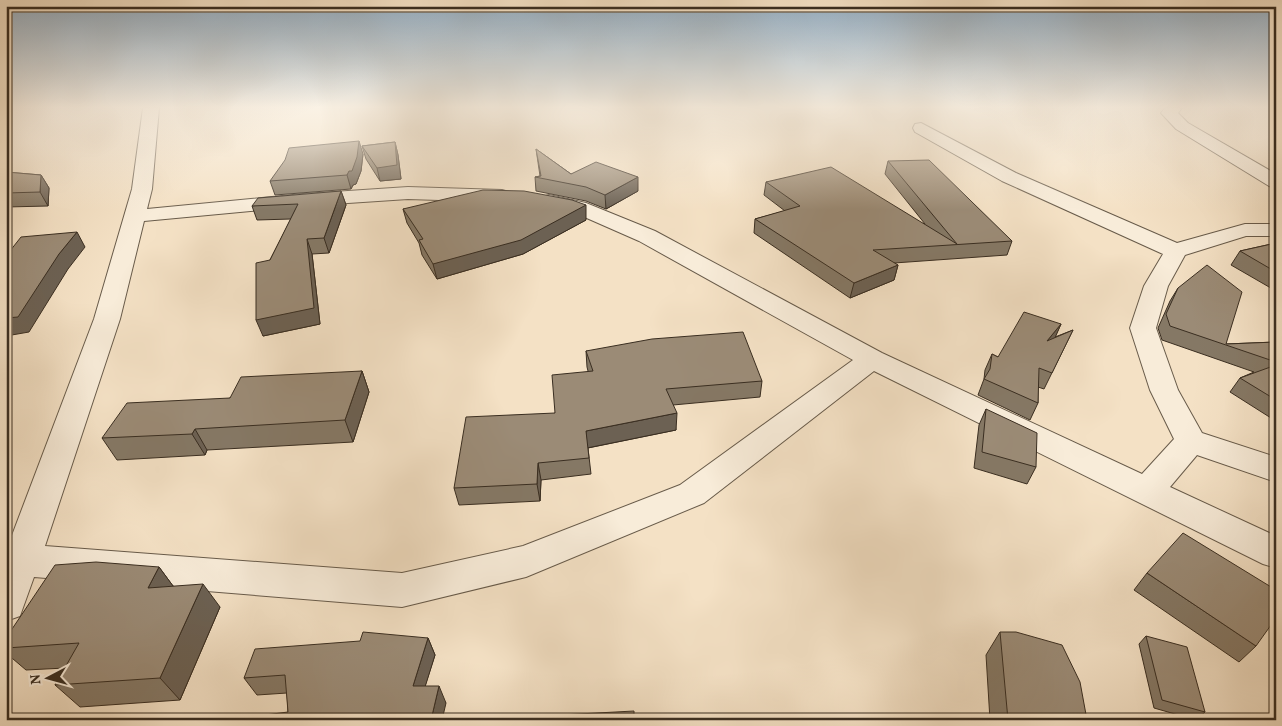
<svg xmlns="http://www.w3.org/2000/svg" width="1282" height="726" font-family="Vollkorn,serif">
<rect width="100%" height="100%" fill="#f4e1c5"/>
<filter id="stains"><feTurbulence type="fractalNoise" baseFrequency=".004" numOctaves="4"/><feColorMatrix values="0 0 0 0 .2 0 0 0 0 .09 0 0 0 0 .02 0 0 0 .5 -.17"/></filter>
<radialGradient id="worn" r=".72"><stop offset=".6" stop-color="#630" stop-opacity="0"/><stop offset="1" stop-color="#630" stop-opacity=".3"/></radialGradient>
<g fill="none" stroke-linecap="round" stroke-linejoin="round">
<g stroke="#685b4a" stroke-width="2">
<g id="minor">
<path d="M143 108H159L152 189 147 209 303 194 408 187 502 190 509 192 512 196 509 200 502 202 408 199 303 206 144 221 120 319 45 546 402 573 523 546 680 485 853 360 639 241 573 212 542 205 539 201 542 197 549 195 586 203 655 231 882 353 1142 474 1174 439 1150 390 1130 328 1144 286 1163 254 1002 181 915 132 913 128 915 124 921 123 1016 173 1177 243 1245 224H1276V236H1246L1185 255 1168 286 1156 328 1178 390 1202 433 1276 457V482L1197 455 1170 487 1276 536V568L1263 564 874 371 704 503 526 577 402 607 34 577 20 616 6 621V537L11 538 94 319 132 189Z"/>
<path d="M1165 108H1182L1178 113 1188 123 1276 174V188L1269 186 1176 129 1161 113Z"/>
</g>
</g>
<use href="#minor" fill="#f8ecd9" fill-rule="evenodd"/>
</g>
<g fill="#857865" stroke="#3a2e21">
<path d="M395 142 398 155 401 179 380 181 366 159 362 146Z"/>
<path d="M536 149 571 174 638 191 606 209 586 201 536 191 535 177 540 176Z"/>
<path d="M363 154 361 171 356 184 353 185 351 189 275 195 270 181Z"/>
<path d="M888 161 1012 241 1007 255 894 263 898 265 894 280 850 298 754 233 755 219 785 211 764 195 766 182 925 224 885 174Z"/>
<path d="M6 172 41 175 49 188 48 206 6 207Z"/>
<path d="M341 191 346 205 329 253 312 254 320 324 263 336 270 260 291 219 257 220 252 206Z"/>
<path d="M403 209 586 220 523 254 437 279 422 255 419 243 407 223Z"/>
<path d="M1276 243V291L1231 265 1240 251Z"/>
<path d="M1178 288 1226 344 1276 342V416L1271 418 1230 392 1240 378 1254 372 1162 340 1158 328 1170 301Z"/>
<path d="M1061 324 1055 337 1073 330 1044 389 1038 387V403L1030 420 978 395 984 379 985 370 992 354 998 357Z"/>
<path d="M586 351 762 381 760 397 673 405 676 430 588 448 591 474 541 480 540 501 459 505 454 488 555 413 588 371 587 367Z"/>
<path d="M362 371 369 392 353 442 207 450 205 455 117 460 102 438 230 398Z"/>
<path d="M986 409 1036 467 1027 484 974 468 979 425Z"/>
<path d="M159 567 173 586 220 607 180 700 80 707 55 685 65 668 26 670 6 653V638Z"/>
<path d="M1147 573 1256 646 1239 662 1134 590Z"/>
<path d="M1000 632 1087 720H990L986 655Z"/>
<path d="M1146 636 1205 712 1196 720 1154 708 1139 644Z"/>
<path d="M428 638 435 655 425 686 446 703 288 712 287 693 257 695 244 678Z"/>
</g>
<g fill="#6c6153" stroke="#3a2e21">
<path d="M359 141 363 154 361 171 356 184 353 185 351 189 347 175Z"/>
<path d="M395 142 398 155 401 179 380 181 377 168Z"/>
<path d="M41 175 49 188 48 206 40 192Z"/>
<path d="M638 177V191L606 209 605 195Z"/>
<path d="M341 191 346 205 329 253 324 238Z"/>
<path d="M586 205V220L523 254 437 279 433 264Z"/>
<path d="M77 232 85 247 68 269 29 332 6 336V318Z"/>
<path d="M307 239 312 254 320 324 263 336 256 320Z"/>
<path d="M898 265 894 280 850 298 854 283Z"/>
<path d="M1061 324 1054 340 1047 341Z"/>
<path d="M362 371 369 392 353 442 345 420Z"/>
<path d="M1276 412V416L1271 418Z"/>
<path d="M677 413 676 430 587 448 586 431Z"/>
<path d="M195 429 207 450 205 455 192 434Z"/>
<path d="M538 463 541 480 540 501 537 484Z"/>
<path d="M159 567 176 590 148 588Z"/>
<path d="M203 584 220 607 180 700 160 678Z"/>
<path d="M428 638 435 655 420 703 413 686Z"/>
<path d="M439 686 446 703 442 720H431Z"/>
</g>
<g fill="#9b8b76" stroke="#3a2e21">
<path d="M359 141 357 157 352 171H349L347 175 270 181 285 160 289 148Z"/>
<path d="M395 142 397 165 377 168 362 146Z"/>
<path d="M536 149 571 174 596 162 638 177 605 195 586 187 535 177 541 176Z"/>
<path d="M929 160 1012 241 873 250 898 265 854 283 755 219 800 206 766 182 831 167 957 244 888 161Z"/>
<path d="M6 172 41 175 40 192 6 193Z"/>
<path d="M483 190 524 191 572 200 586 205 521 240 433 264 419 240 423 239 403 209Z"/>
<path d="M341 191 324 238 307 239 314 308 256 320V263L270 260 298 204 252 206 258 198Z"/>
<path d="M77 232 59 254 18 317 6 318V256L21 237Z"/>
<path d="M1276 243V272L1240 251Z"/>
<path d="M1207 265 1242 292 1226 344 1276 342V362L1170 326 1166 314 1178 288Z"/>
<path d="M1024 312 1061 324 1047 341 1073 330 1052 373 1039 368 1038 403 984 379 990 369 992 354 998 357Z"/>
<path d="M743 332 762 381 666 389 677 413 586 431 589 458 538 463 537 484 454 488 466 417 555 413 552 375 593 371 586 351 652 339Z"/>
<path d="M1276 365V400L1240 378Z"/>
<path d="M362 371 345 420 195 429 192 434 102 438 127 403 230 398 241 377Z"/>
<path d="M986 409 1037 433 1036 467 982 452Z"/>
<path d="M1183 533 1276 590V618L1256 646 1147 573Z"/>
<path d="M96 562 159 567 148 588 203 584 160 678 55 685 79 643 6 648V638L55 565Z"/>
<path d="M363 632 428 638 413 686H439L431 720H242V718L288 712 285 675 244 678 255 649 360 641Z"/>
<path d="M1000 632H1016L1062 645 1080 682 1087 720H1008Z"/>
<path d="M1146 636 1187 647 1205 712 1162 700Z"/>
<path d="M634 711V720H523V717Z"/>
</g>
<linearGradient id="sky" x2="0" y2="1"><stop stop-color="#93aec4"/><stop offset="0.51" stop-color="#faf2e5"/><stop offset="1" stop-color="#faf2e5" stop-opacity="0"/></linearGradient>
<rect width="1282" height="210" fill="url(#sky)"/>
<rect width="1282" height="726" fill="none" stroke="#f4e1c5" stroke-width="25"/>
<rect x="8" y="8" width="1267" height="711" fill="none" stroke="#3a2e21" stroke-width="2.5"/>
<rect x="12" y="12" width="1257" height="701" fill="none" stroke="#3a2e21"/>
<g transform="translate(48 678) rotate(264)" stroke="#f8ecd9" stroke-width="4" paint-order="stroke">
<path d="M0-4L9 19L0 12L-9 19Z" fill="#3a2e21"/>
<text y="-8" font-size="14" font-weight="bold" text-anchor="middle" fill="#3a2e21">N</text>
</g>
<rect width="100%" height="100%" filter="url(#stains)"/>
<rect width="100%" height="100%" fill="url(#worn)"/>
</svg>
